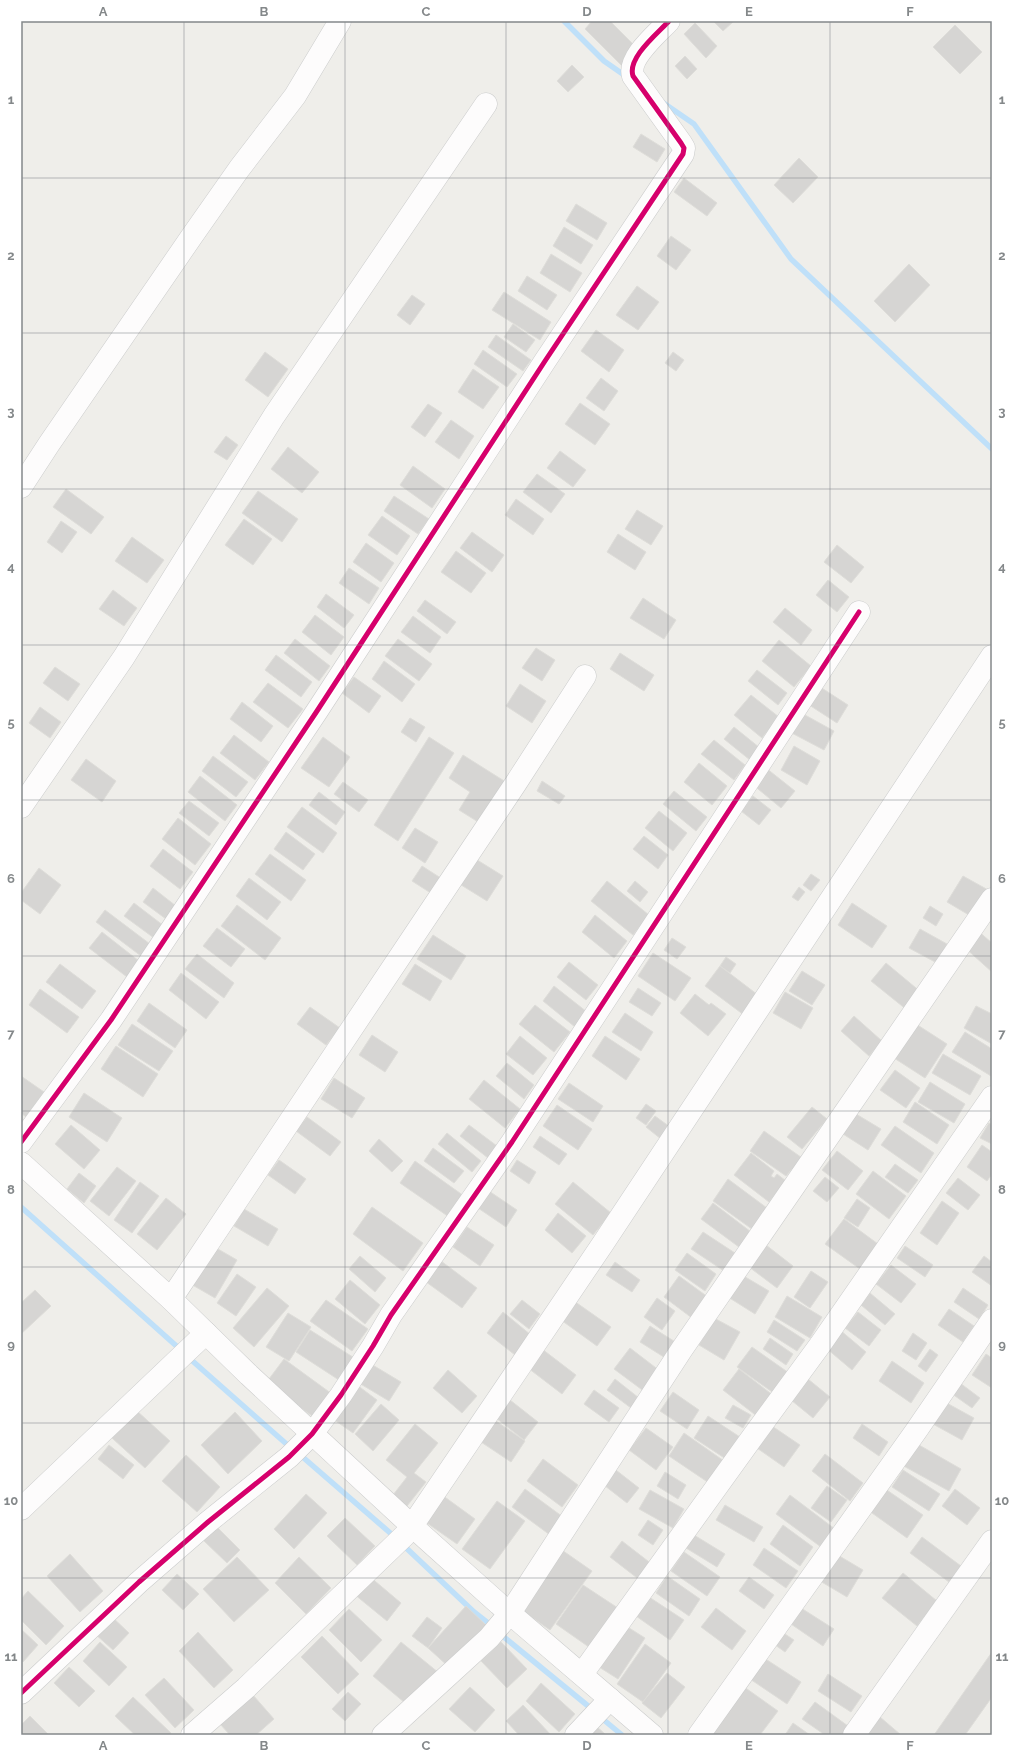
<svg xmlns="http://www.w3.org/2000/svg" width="1013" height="1756" font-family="Raleway,sans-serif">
<rect width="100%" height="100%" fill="#efeeea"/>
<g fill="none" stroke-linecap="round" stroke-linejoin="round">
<g stroke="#bfe0f9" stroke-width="5.5">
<path d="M564 21 604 61 627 77"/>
<path d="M662 102 694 124 791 259 992 449"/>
<path d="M21 1207 182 1351"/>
<path d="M188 1357 291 1448"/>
<path d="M298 1453 396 1538"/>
<path d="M402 1544 474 1612 493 1627"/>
<path d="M499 1633 593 1710"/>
<path d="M599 1716 622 1735"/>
</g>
</g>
<g fill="#d6d5d3" stroke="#deddd9">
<path d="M592 21H610L638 49 622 66 585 29Z"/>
<path d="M713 21H734L723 31Z"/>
<path d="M695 23 717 46 706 58 684 34Z"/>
<path d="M955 25 982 52 960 74 933 47Z"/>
<path d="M685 56 697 69 687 79 675 66Z"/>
<path d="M572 65 584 77 568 92 557 81Z"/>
<path d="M641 134 665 149 657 162 633 147Z"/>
<path d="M799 158 818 177 793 203 774 185Z"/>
<path d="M684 178 717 203 707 216 674 192Z"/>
<path d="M576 204 607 223 597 240 566 221Z"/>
<path d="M564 227 593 245 581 264 553 246Z"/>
<path d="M671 236 691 250 676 270 657 256Z"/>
<path d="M551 254 582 273 570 292 540 273Z"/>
<path d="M909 264 930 285 895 322 874 301Z"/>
<path d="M527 276 557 295 547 310 518 291Z"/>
<path d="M637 286 659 302 638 330 616 315Z"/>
<path d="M504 292 551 322 540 340 492 310Z"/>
<path d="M412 295 425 304 410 325 397 315Z"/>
<path d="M513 324 535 340 526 352 504 337Z"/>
<path d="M596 330 624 350 609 372 581 351Z"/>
<path d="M496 335 531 360 523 371 488 347Z"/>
<path d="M483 350 517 374 507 387 474 364Z"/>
<path d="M265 352 288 369 268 397 245 380Z"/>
<path d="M673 352 684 360 676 371 665 363Z"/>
<path d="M473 369 499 387 483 409 458 392Z"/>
<path d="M601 378 618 391 604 411 586 398Z"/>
<path d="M580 403 610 424 595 445 565 424Z"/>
<path d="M428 404 442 413 425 437 411 427Z"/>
<path d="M451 420 474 436 459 459 435 442Z"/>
<path d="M226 436 238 445 227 460 214 452Z"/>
<path d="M288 447 319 472 302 493 271 469Z"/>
<path d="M560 451 586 470 573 487 547 468Z"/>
<path d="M413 466 445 489 432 508 400 485Z"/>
<path d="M537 474 565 494 551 513 523 492Z"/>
<path d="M66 489 104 517 91 534 53 507Z"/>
<path d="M258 491 298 519 282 542 242 513Z"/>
<path d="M394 496 429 519 418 534 384 511Z"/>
<path d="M516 499 544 519 533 535 505 515Z"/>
<path d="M637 510 663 526 651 545 625 529Z"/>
<path d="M382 516 410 536 397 555 368 535Z"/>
<path d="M244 519 272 539 253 565 225 545Z"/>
<path d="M61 521 77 532 62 553 47 542Z"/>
<path d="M472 532 504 555 492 572 460 548Z"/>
<path d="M618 534 646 552 635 570 607 552Z"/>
<path d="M132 537 164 560 147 583 115 561Z"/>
<path d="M366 543 394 563 381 582 353 562Z"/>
<path d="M837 545 864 567 851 583 824 562Z"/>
<path d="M456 551 486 573 471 593 441 572Z"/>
<path d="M349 568 379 588 369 604 339 583Z"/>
<path d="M828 580 849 597 837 612 816 595Z"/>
<path d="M113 590 137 608 124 626 99 609Z"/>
<path d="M326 594 354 615 344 628 317 607Z"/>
<path d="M643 598 676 620 664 639 630 618Z"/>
<path d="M425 600 456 622 447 634 417 611Z"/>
<path d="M785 608 812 630 801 645 773 622Z"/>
<path d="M315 615 344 637 331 655 302 632Z"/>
<path d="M413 616 441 637 430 653 401 632Z"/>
<path d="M295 639 330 666 319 681 284 653Z"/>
<path d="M398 639 432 664 419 681 385 656Z"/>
<path d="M779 640 811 666 794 687 762 661Z"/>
<path d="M536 648 555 660 542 681 522 668Z"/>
<path d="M620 653 654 675 644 691 610 669Z"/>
<path d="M276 655 312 682 301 697 265 670Z"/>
<path d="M384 661 415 684 402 702 372 679Z"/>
<path d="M55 667 80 684 68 701 43 683Z"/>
<path d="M757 670 787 693 778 705 748 681Z"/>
<path d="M354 677 381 696 369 713 342 693Z"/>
<path d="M268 683 303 709 288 728 253 702Z"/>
<path d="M814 683 848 705 837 723 803 701Z"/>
<path d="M520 684 546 701 532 723 506 706Z"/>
<path d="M751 695 779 717 762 738 734 715Z"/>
<path d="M242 702 273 726 261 742 230 719Z"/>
<path d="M40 707 61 722 50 738 29 723Z"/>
<path d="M796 710 834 731 824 750 786 730Z"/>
<path d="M410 718 425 727 416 742 401 732Z"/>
<path d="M734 727 760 748 750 760 724 739Z"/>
<path d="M234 735 269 762 255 780 220 753Z"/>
<path d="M323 737 350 757 329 787 301 768Z"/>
<path d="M429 737 454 753 398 841 374 825Z"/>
<path d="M714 740 745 765 734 780 701 754Z"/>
<path d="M794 746 820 761 807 785 781 770Z"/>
<path d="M463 755 509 784 483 825 459 810 470 792 449 778Z"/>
<path d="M213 756 248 782 236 797 202 771Z"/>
<path d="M86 759 116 781 102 802 71 780Z"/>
<path d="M699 763 727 786 712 805 684 782Z"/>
<path d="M766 768 795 791 781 808 752 784Z"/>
<path d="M200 776 237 805 225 821 188 792Z"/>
<path d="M542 781 565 796 559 804 537 791Z"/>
<path d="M343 782 368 800 359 812 334 794Z"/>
<path d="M674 791 707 817 696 831 663 804Z"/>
<path d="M319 792 345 812 336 825 309 805Z"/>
<path d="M753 796 771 810 759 825 741 811Z"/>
<path d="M189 801 219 823 209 836 179 813Z"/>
<path d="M302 807 337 833 323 853 287 827Z"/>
<path d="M659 811 687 833 673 851 645 828Z"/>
<path d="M178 818 211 844 195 865 162 839Z"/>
<path d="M415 828 438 842 425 863 402 848Z"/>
<path d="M286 832 315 854 303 870 274 849Z"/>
<path d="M644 836 668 855 658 869 633 849Z"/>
<path d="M163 849 193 872 180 889 150 866Z"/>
<path d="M270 854 306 880 291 901 255 874Z"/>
<path d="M474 858 503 876 487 901 458 883Z"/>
<path d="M422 866 447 882 437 897 412 881Z"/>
<path d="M39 868 61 885 40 914 21 900V893Z"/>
<path d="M811 874 820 880 811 891 803 885Z"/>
<path d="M963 876 990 891 974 918 947 902Z"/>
<path d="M249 878 281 902 267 920 236 896Z"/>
<path d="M607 881 649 915 633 935 591 901Z"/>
<path d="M635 881 648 892 640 902 627 891Z"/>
<path d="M799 887 805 892 798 901 792 897Z"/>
<path d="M153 888 176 906 166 919 143 902Z"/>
<path d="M134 903 164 926 154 938 124 916Z"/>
<path d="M852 903 887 926 872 948 838 925Z"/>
<path d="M237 905 281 938 265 960 221 926Z"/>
<path d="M930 906 943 914 936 926 923 918Z"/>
<path d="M105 910 150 944 141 956 96 922Z"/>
<path d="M595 915 627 941 614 958 582 932Z"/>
<path d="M217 928 245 949 231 967 203 946Z"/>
<path d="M920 929 947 944 937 963 909 948Z"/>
<path d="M977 930 992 943V972L963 946Z"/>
<path d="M102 932 139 961 127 977 89 948Z"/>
<path d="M433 935 466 956 451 980 417 959Z"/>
<path d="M672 938 686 947 677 959 664 950Z"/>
<path d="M653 953 691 978 675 1001 638 976Z"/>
<path d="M197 954 234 983 224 998 185 969Z"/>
<path d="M726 957 736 964 730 973 720 966Z"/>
<path d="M569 962 598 985 586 1000 557 977Z"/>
<path d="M886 963 922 993 907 1010 871 981Z"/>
<path d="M60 964 96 991 82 1009 46 982Z"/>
<path d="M415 964 442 981 430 1001 402 984Z"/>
<path d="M720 966 758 995 744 1015 705 986Z"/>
<path d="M802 971 825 985 812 1005 789 991Z"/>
<path d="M181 973 219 1002 206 1019 169 990Z"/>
<path d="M554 986 587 1012 575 1027 543 1001Z"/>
<path d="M638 988 661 1003 652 1016 629 1002Z"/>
<path d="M40 989 79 1017 67 1033 29 1005Z"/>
<path d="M785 992 813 1008 801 1029 773 1013Z"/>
<path d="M695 994 709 1005 711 1003 726 1014 708 1036 680 1013Z"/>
<path d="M149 1003 187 1030 175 1048 137 1021Z"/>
<path d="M535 1005 570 1032 554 1052 519 1024Z"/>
<path d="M976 1006 992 1014V1044L964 1028Z"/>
<path d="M310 1007 340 1028 326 1045 297 1024Z"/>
<path d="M625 1013 653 1032 641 1051 612 1032Z"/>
<path d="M854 1016 882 1041 869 1056 841 1031Z"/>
<path d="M132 1024 173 1051 159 1071 118 1045Z"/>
<path d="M916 1024 947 1044 925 1078 894 1058Z"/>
<path d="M965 1032 992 1049 991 1076 952 1052Z"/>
<path d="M372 1035 398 1052 385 1072 359 1055Z"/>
<path d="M520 1036 547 1058 533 1075 506 1054Z"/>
<path d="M605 1036 640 1059 626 1080 592 1056Z"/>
<path d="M116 1046 158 1074 143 1097 101 1069Z"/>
<path d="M943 1054 981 1076 970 1095 932 1073Z"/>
<path d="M507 1063 534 1085 524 1099 496 1076Z"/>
<path d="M895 1070 920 1088 906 1108 880 1090Z"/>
<path d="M21 1076 44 1092 26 1117 21 1113Z"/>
<path d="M334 1078 365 1098 352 1118 321 1099Z"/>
<path d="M484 1080 520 1109 505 1128 469 1099Z"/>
<path d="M930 1082 965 1104 954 1123 918 1102Z"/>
<path d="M569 1083 603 1106 593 1122 558 1099Z"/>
<path d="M84 1093 122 1118 107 1142 69 1117Z"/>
<path d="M915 1102 949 1125 937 1144 903 1122Z"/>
<path d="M646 1104 656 1111 646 1125 636 1118Z"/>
<path d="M557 1105 592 1129 578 1150 543 1126Z"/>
<path d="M812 1107 827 1119 802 1149 787 1137Z"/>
<path d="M856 1114 881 1129 868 1150 843 1134Z"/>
<path d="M655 1116 670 1127 661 1139 646 1127Z"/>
<path d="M307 1117 341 1142 330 1156 296 1131Z"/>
<path d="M989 1123 992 1125V1144L980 1138Z"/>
<path d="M71 1125 100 1150 84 1169 55 1144Z"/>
<path d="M469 1125 497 1146 488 1158 460 1136Z"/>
<path d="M895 1126 934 1153 921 1173 881 1145Z"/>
<path d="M764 1131 805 1160 797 1173 792 1169 786 1176 750 1151Z"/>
<path d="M447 1133 481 1161 472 1172 438 1144Z"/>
<path d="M540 1136 567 1154 559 1165 533 1147Z"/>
<path d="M379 1139 403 1161 392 1172 369 1151Z"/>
<path d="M982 1145 992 1152V1174L987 1181 967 1167Z"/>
<path d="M433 1148 464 1171 454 1183 424 1161Z"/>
<path d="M837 1151 863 1171 848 1190 822 1170Z"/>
<path d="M751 1153 774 1171 771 1176 774 1178 777 1174 790 1184 780 1197 776 1193 769 1202 734 1175Z"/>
<path d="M279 1160 306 1179 295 1194 268 1175Z"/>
<path d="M517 1160 536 1172 529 1184 510 1171Z"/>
<path d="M415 1161 464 1196 449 1217 400 1183Z"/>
<path d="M895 1164 918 1180 908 1193 885 1177Z"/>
<path d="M117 1167 136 1181 109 1216 90 1201Z"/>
<path d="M873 1171 906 1196 889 1219 856 1194Z"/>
<path d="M79 1173 96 1186 84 1203 67 1189Z"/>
<path d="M825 1177 839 1188 827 1202 813 1191Z"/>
<path d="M958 1178 980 1195 968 1210 946 1193Z"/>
<path d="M728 1179 771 1211 756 1232 713 1201Z"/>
<path d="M140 1182 159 1196 132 1233 114 1220Z"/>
<path d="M573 1182 611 1213 593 1235 555 1204Z"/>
<path d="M486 1189 517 1210 506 1227 475 1206Z"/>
<path d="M166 1198 186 1214 157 1250 137 1234Z"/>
<path d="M857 1199 870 1208 858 1227 844 1218Z"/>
<path d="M942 1201 959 1213 937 1245 920 1233Z"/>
<path d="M713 1203 755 1235 743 1250 701 1219Z"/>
<path d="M372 1207 423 1243 403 1271 353 1234Z"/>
<path d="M244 1209 278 1229 268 1246 234 1226Z"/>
<path d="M558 1213 586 1236 572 1253 545 1230Z"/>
<path d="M844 1219 878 1244 860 1269 825 1244Z"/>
<path d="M467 1227 494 1245 480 1266 453 1247Z"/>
<path d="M703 1232 738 1255 727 1273 691 1249Z"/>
<path d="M211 1245 237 1260 215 1298 189 1283Z"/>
<path d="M766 1245 793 1266 777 1288 749 1267Z"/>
<path d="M905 1246 933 1265 925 1277 897 1258Z"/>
<path d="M687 1253 716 1274 705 1291 675 1270Z"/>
<path d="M360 1256 386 1278 375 1292 349 1269Z"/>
<path d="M984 1256 992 1262V1286L972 1272Z"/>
<path d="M437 1258 477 1288 462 1308 422 1279Z"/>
<path d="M615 1262 640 1280 632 1292 606 1275Z"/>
<path d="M891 1265 916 1284 901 1303 876 1284Z"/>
<path d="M811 1271 828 1282 810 1308 794 1297Z"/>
<path d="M237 1274 256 1287 236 1316 217 1303Z"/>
<path d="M742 1275 769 1291 755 1314 728 1297Z"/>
<path d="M679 1276 712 1300 696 1321 664 1297Z"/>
<path d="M350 1280 380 1305 365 1324 335 1299Z"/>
<path d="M267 1288 289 1306 254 1347 233 1328Z"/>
<path d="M963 1288 988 1305 979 1319 954 1302Z"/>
<path d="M35 1290 51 1306 21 1334V1303Z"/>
<path d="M870 1293 895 1314 885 1325 861 1305Z"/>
<path d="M787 1296 822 1317 810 1338 775 1317Z"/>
<path d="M657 1298 675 1311 662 1330 644 1317Z"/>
<path d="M326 1300 368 1329 352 1351 310 1321Z"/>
<path d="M522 1300 540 1314 529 1329 510 1314Z"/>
<path d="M574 1301 611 1327 597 1346 561 1320Z"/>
<path d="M949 1309 974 1326 963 1342 938 1325Z"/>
<path d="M503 1312 531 1335 515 1355 487 1333Z"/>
<path d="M858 1312 881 1330 869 1346 845 1328Z"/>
<path d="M288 1313 311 1327 289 1361 266 1347Z"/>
<path d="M714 1318 740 1332 724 1360 699 1345Z"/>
<path d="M774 1320 805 1340 797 1351 767 1332Z"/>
<path d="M650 1326 677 1343 667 1359 640 1342Z"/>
<path d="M310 1330 356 1359 342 1382 296 1352Z"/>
<path d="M840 1330 866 1352 852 1370 826 1348Z"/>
<path d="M913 1333 927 1343 916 1360 902 1351Z"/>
<path d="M770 1338 793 1354 786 1365 763 1349Z"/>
<path d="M752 1347 789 1373 775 1394 737 1367Z"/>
<path d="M630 1348 660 1371 645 1392 614 1369Z"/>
<path d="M542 1349 576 1375 562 1394 528 1368Z"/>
<path d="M930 1349 938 1355 926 1372 918 1366Z"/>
<path d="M986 1354 992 1358V1388L972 1375Z"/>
<path d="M284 1359 332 1394 315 1418 266 1383Z"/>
<path d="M892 1361 924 1383 911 1403 879 1381Z"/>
<path d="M371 1364 401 1382 389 1401 359 1383Z"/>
<path d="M739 1369 774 1396 758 1417 723 1390Z"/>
<path d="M448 1370 477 1396 462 1413 433 1388Z"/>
<path d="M615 1379 639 1398 631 1408 607 1390Z"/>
<path d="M808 1379 830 1397 813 1418 791 1400Z"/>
<path d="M956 1380 980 1398 972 1408 948 1391Z"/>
<path d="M357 1385 377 1400 353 1433 333 1419Z"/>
<path d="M594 1390 619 1408 609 1422 584 1404Z"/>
<path d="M673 1392 699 1410 687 1429 660 1411Z"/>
<path d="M510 1400 538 1422 524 1440 496 1418Z"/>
<path d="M943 1401 974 1418 962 1440 931 1423Z"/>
<path d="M381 1404 399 1420 373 1451 355 1434Z"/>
<path d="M733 1405 751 1415 743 1428 725 1418Z"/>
<path d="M137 1411 170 1441 145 1468 112 1438Z"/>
<path d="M235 1412 262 1441 228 1474 201 1445Z"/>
<path d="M708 1416 743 1439 729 1461 694 1438Z"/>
<path d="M496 1421 525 1441 511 1462 481 1442Z"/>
<path d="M415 1424 438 1443 414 1473 426 1482 407 1506 393 1495 407 1477 386 1460Z"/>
<path d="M769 1424 800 1445 784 1467 754 1446Z"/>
<path d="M862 1424 888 1442 879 1456 853 1438Z"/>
<path d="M646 1428 673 1447 656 1470 629 1450Z"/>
<path d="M684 1433 724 1461 709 1483 669 1456Z"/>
<path d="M912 1441 961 1469 949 1491 900 1464Z"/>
<path d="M109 1445 134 1465 123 1479 98 1459Z"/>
<path d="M825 1454 863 1483 850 1501 812 1471Z"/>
<path d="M186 1455 220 1487 197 1512 162 1481Z"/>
<path d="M543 1459 578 1485 562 1507 527 1481Z"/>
<path d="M612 1467 639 1488 627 1503 600 1482Z"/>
<path d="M903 1470 940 1494 929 1511 892 1487Z"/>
<path d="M665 1472 686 1485 678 1499 657 1486Z"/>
<path d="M827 1486 847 1500 831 1522 811 1508Z"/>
<path d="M881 1486 923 1515 907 1538 865 1508Z"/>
<path d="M525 1489 563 1517 550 1535 512 1507Z"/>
<path d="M955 1489 980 1508 967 1525 942 1506Z"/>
<path d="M650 1490 684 1509 673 1528 639 1509Z"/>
<path d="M306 1494 327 1513 294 1549 274 1529Z"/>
<path d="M442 1495 475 1519 457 1544 424 1521Z"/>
<path d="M790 1495 835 1529 821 1547 776 1514Z"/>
<path d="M497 1501 525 1521 490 1569 462 1549Z"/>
<path d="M725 1505 763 1527 754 1542 716 1520Z"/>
<path d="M345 1518 375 1546 357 1565 327 1536Z"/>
<path d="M648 1520 663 1530 653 1545 638 1535Z"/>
<path d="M783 1525 813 1547 800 1566 770 1544Z"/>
<path d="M216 1526 240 1550 227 1563 203 1540Z"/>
<path d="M694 1535 725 1554 717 1567 686 1548Z"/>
<path d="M922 1537 961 1566 949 1582 910 1553Z"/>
<path d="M622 1541 653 1565 641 1581 610 1557Z"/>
<path d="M559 1548 592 1571 550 1630 517 1607Z"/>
<path d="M764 1548 798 1571 786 1588 753 1565Z"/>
<path d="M684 1552 720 1577 707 1596 671 1571Z"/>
<path d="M70 1554 103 1591 80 1612 47 1576Z"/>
<path d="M836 1554 863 1570 847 1597 820 1581Z"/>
<path d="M237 1557 269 1590 234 1622 203 1589Z"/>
<path d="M299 1557 331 1588 306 1614 275 1583Z"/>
<path d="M903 1573 937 1601 917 1626 882 1598Z"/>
<path d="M177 1574 199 1594 183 1610 162 1590Z"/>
<path d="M369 1576 401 1603 387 1621 354 1594Z"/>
<path d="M667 1576 700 1599 689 1616 656 1593Z"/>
<path d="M749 1577 774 1595 764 1609 739 1591Z"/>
<path d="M583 1585 624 1612 596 1652 556 1624Z"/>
<path d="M28 1591 64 1626 46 1645 21 1620V1599Z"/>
<path d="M649 1597 684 1620 670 1640 636 1616Z"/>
<path d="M466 1606 487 1626 449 1667 428 1648Z"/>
<path d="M716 1608 746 1631 732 1650 701 1627Z"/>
<path d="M801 1608 834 1629 823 1646 791 1624Z"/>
<path d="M349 1609 382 1640 361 1662 329 1630Z"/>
<path d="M110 1615 129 1633 113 1650 94 1633Z"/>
<path d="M427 1617 442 1628 428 1648 412 1636Z"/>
<path d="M626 1626 645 1638 618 1679 599 1667Z"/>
<path d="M21 1629 38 1645 23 1662 21 1660Z"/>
<path d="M779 1630 794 1640 785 1652 771 1642Z"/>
<path d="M198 1632 233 1670 214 1688 179 1651Z"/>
<path d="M322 1636 359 1674 338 1694 301 1657Z"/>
<path d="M100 1642 127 1667 109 1686 83 1661Z"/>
<path d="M401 1642 439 1673 411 1708 373 1676Z"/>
<path d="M501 1642 527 1669 507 1688 481 1661Z"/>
<path d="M645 1644 671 1663 643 1702 617 1684Z"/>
<path d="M992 1652V1697L965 1735H934Z"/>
<path d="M761 1656 801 1682 787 1704 747 1677Z"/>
<path d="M69 1667 95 1691 79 1707 54 1683Z"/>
<path d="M667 1673 685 1687 661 1718 642 1703Z"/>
<path d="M828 1674 862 1696 851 1712 818 1691Z"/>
<path d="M164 1678 194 1710 175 1728 145 1695Z"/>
<path d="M541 1683 575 1714 559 1732 526 1701Z"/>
<path d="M740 1684 778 1711 760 1735H704Z"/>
<path d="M470 1687 495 1710 475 1732 449 1709Z"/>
<path d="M348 1692 361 1704 345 1721 332 1709Z"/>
<path d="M253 1695 274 1719 256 1735H230L220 1724Z"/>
<path d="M133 1697 171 1733 170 1735H135L115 1716Z"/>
<path d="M815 1702 848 1726 842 1735H825L802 1719Z"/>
<path d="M523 1705 551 1735H519L506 1721Z"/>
<path d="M30 1716 49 1735H21V1725Z"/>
<path d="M880 1717 901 1735H864Z"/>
<path d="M793 1723 810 1735H785Z"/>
<path d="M595 1725 606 1735H587Z"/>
</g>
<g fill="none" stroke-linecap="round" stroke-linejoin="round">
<g stroke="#cbcccc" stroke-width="23">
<g id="minor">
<path d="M21 487 49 444 192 236 239 169 295 96 340 21"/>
<path d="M21 807 124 657 274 416 486 104"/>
<path d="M21 1142 111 1020 317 711 545 361 683 154 684 148 681 143 633 76C627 58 657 34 669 21"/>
<path d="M21 1163 171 1299 249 1375 412 1526 499 1604 652 1735"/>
<path d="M171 1299 516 783 585 676"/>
<path d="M21 1509 206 1333"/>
<path d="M582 1674 754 1435 820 1345 992 1097"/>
<path d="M21 1693 139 1582 208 1522 289 1457 312 1434 341 1395 373 1346 391 1315 512 1142 859 612"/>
<path d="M192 1735 246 1688 405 1535 412 1526 602 1245 992 656"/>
<path d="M383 1735 489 1638 510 1613 682 1349 992 899"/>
<path d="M576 1735 610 1699"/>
<path d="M699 1735 916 1431 992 1320"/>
<path d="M854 1735 992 1541"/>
</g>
</g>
<use href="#minor" stroke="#fdfcfc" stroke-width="22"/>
<g stroke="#fff" stroke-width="8">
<g id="cycleway">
<path d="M21 1142 111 1020 317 711 545 361 683 154 684 148 681 143 633 76C627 58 657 34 669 21"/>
<path d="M21 1693 139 1582 208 1522 289 1457 312 1434 341 1395 373 1346 391 1315 512 1142 859 612"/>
</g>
</g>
<use href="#cycleway" stroke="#d6006c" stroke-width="5"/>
</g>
<path fill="none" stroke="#84888a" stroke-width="1" stroke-opacity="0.55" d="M184 21V1735M345 21V1735M506 21V1735M668 21V1735M830 21V1735M21 178H992M21 333H992M21 489H992M21 645H992M21 800H992M21 956H992M21 1111H992M21 1267H992M21 1423H992M21 1578H992"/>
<rect width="1013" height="1756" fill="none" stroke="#ffffff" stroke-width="44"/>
<rect x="22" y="22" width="969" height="1712" fill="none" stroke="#84888a" stroke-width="1.5"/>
<g font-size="13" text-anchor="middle" font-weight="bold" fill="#84888a">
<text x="103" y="16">A</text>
<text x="264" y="16">B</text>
<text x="426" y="16">C</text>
<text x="587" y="16">D</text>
<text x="749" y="16">E</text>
<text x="910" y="16">F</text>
<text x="11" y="104">1</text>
<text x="1002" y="104">1</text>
<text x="11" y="260">2</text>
<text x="1002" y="260">2</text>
<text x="11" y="416">3</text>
<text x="1002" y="416">3</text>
<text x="11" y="571">4</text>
<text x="1002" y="571">4</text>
<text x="11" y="727">5</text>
<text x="1002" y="727">5</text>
<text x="11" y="883">6</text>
<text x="1002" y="883">6</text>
<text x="11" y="1038">7</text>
<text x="1002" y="1038">7</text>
<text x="11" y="1194">8</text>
<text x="1002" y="1194">8</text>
<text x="11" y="1349">9</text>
<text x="1002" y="1349">9</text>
<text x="11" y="1505">10</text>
<text x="1002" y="1505">10</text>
<text x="11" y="1661">11</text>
<text x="1002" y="1661">11</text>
<text x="103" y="1750">A</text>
<text x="264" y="1750">B</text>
<text x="426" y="1750">C</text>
<text x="587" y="1750">D</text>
<text x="749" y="1750">E</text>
<text x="910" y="1750">F</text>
</g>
</svg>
